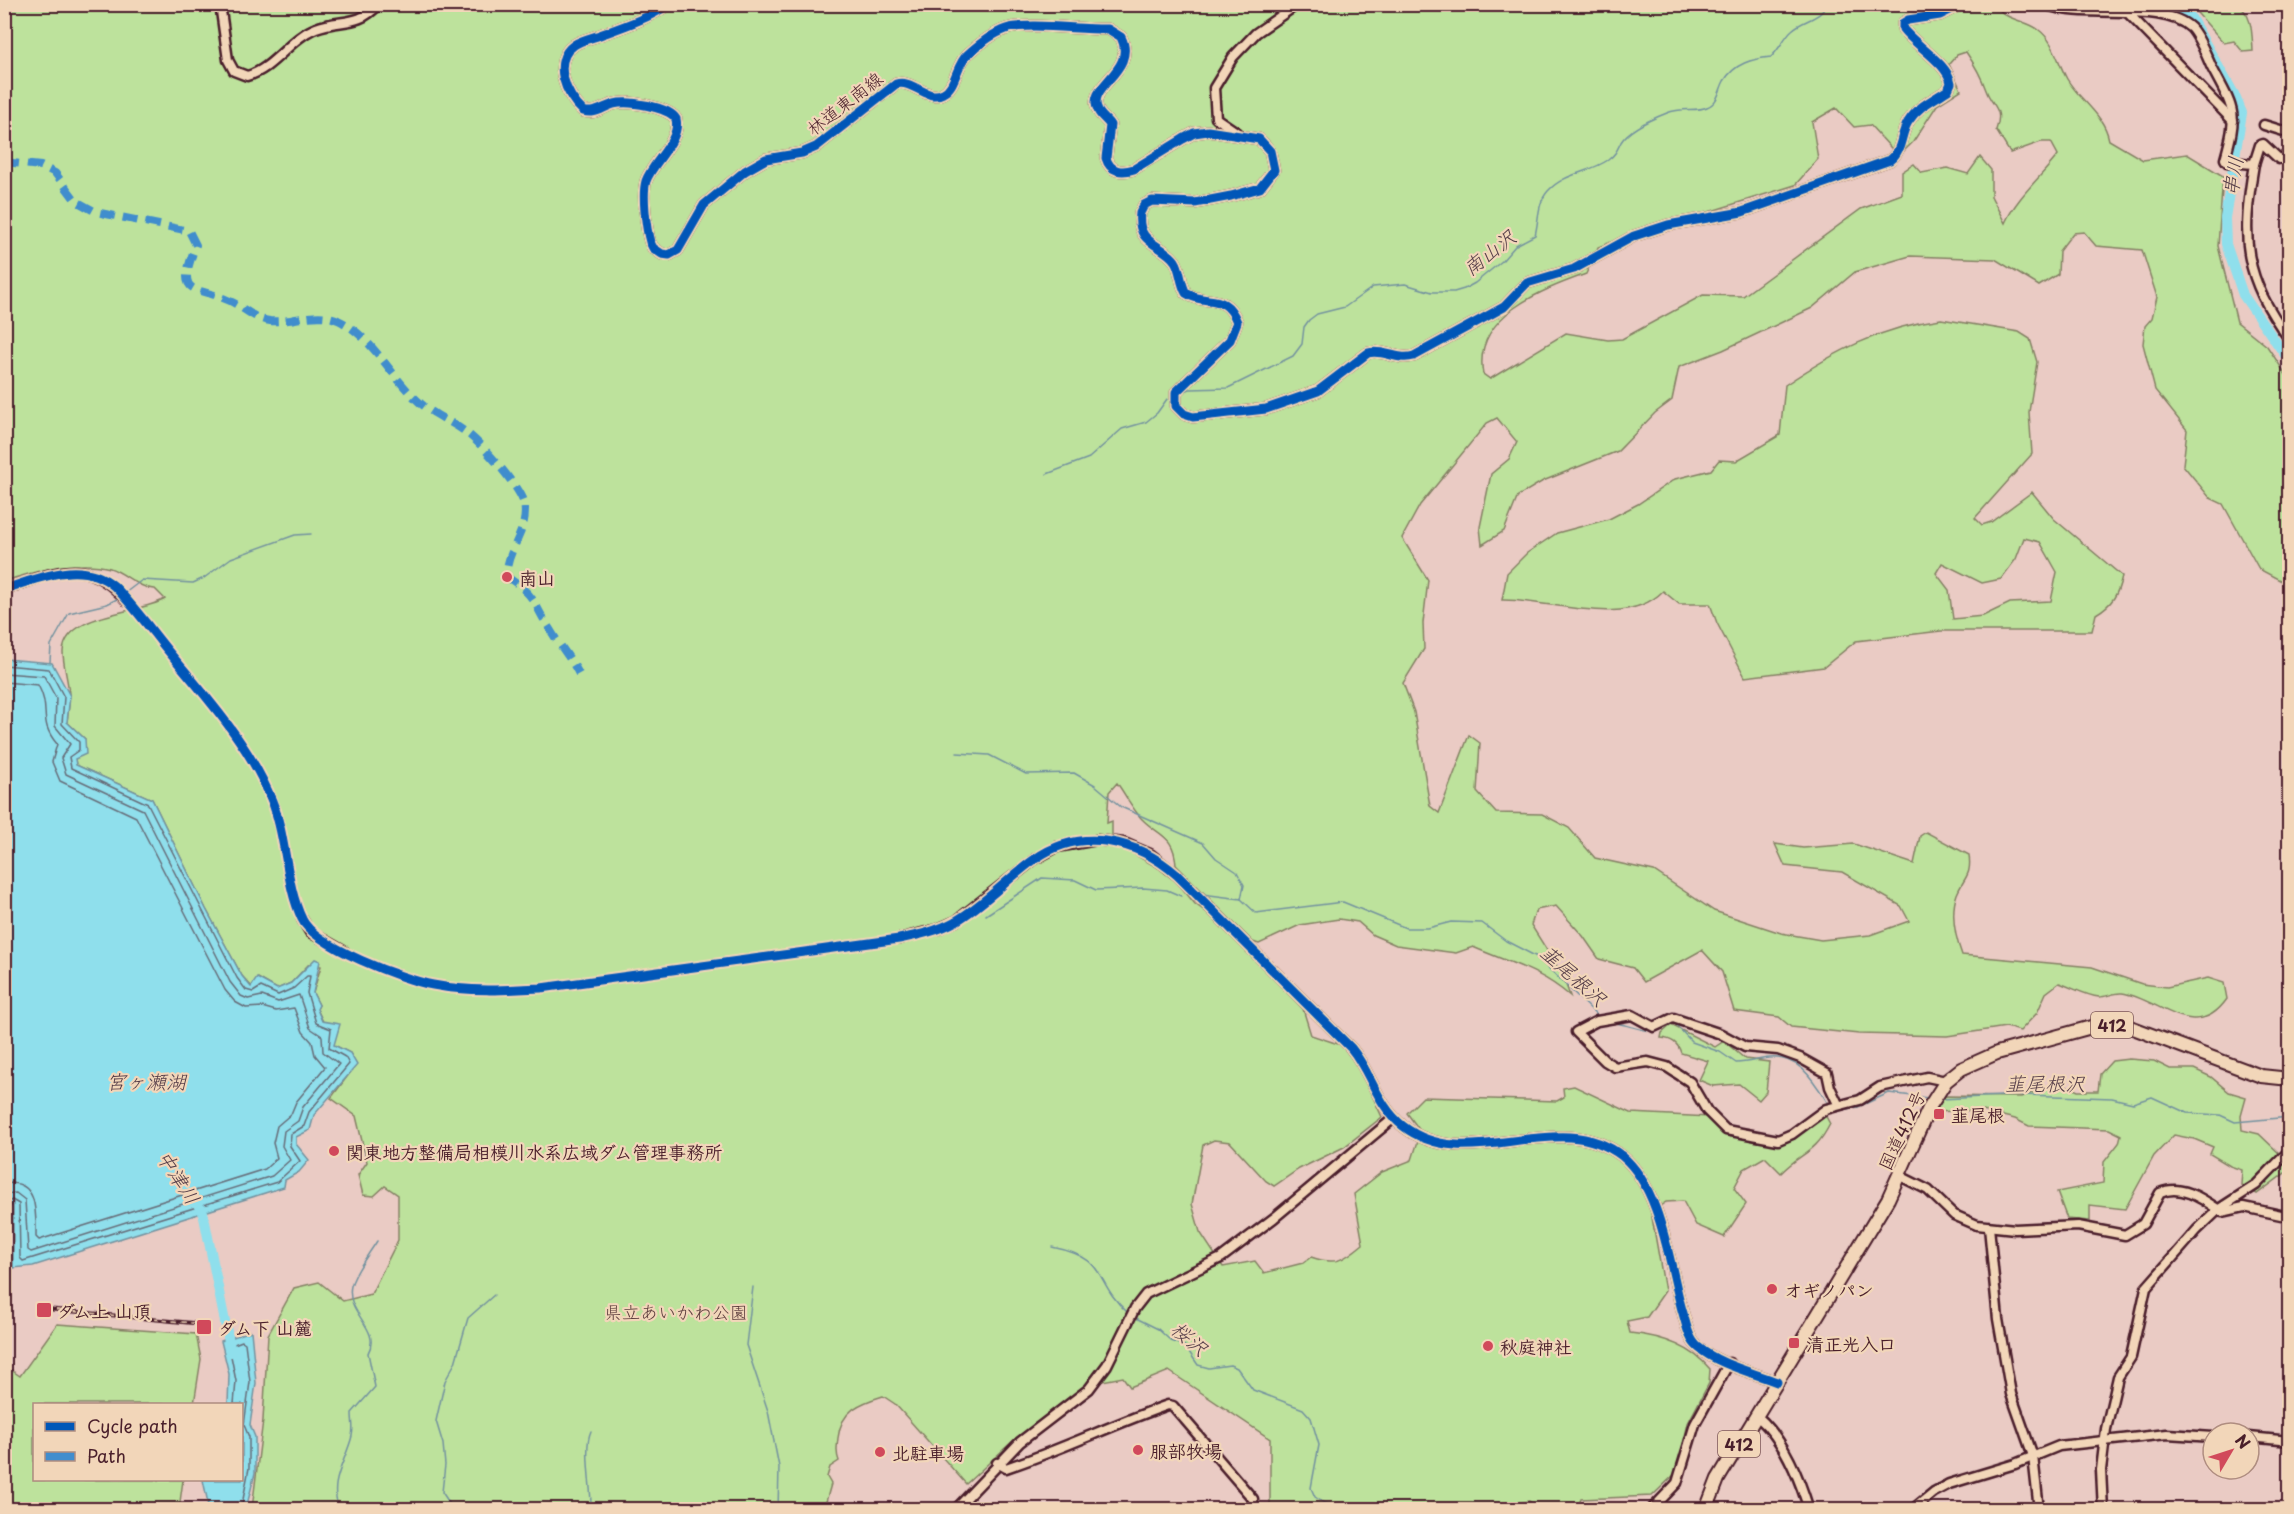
<svg xmlns="http://www.w3.org/2000/svg" width="2294" height="1514" font-family="'Playpen Sans','Klee One',sans-serif">
<rect width="100%" height="100%" fill="#eacbc4"/>
<filter id="ink" filterUnits="userSpaceOnUse"><feTurbulence type="fractalNoise" baseFrequency=".0167" numOctaves="2"/><feDisplacementMap in="SourceGraphic" scale="12" xChannelSelector="R" yChannelSelector="G"/><feConvolveMatrix kernelMatrix="1 2 1 2 8 2 1 2 1" color-interpolation-filters="sRGB"/></filter>
<g filter="url(#ink)">
<g fill="#bde29c" stroke="#848064" stroke-width="1.5" fill-rule="evenodd">
<path d="M4 5H1996C2006 22 2025 19 2039 30 2054 41 2058 63 2067 79 2080 101 2104 114 2109 140L2143 160 2187 154 2223 176 2218 246 2237 322 2267 346 2289 379V585L2259 569 2223 504 2210 498 2183 465 2187 430 2155 390 2143 344 2145 326 2152 318 2157 297 2142 250 2096 246 2084 232 2073 233 2059 251 2058 274 2039 286 1995 259 1910 256 1855 272 1812 308 1723 350 1679 367 1672 400 1655 413 1618 451 1543 481 1518 496 1504 531 1482 545 1480 527 1491 474 1509 459 1517 442 1497 418 1487 423 1420 505 1402 538 1428 580 1423 623 1424 649 1403 683 1414 712 1430 806 1439 813 1469 735 1480 743 1477 792 1496 813 1542 814 1569 828 1595 858 1654 871 1714 911 1781 933 1821 940 1870 935 1909 921 1901 906 1842 872 1785 866 1775 844 1803 848 1854 844 1914 864 1920 836 1926 832 1969 855C1972 876 1964 877 1957 894 1950 914 1955 936 1962 955L2092 967 2142 984 2167 987 2208 978 2224 983 2227 999C2195 1045 2159 998 2122 993 2115 992 2107 997 2099 997 2087 996 2071 987 2059 983L2046 993 2037 1013 2020 1031 2006 1027 1947 1036 1859 1034 1791 1027 1779 1017 1734 1011 1722 972 1702 950 1644 982 1633 968 1599 959 1583 936 1556 906 1536 910 1531 925 1562 974 1570 996C1539 969 1509 963 1473 947L1456 953 1396 945 1373 935 1358 922 1339 919 1300 925 1259 944 1253 942 1176 865C1174 834 1159 837 1141 818 1132 808 1125 794 1117 783L1109 792 1107 823 1112 821V842L1171 875 1195 904 1217 920 1303 1009 1311 1035 1341 1045 1359 1067 1382 1117 1344 1147 1299 1169 1274 1186 1266 1181 1230 1142 1214 1140 1203 1145 1192 1204 1200 1232 1223 1267 1255 1261 1264 1273 1303 1263 1311 1257C1336 1266 1344 1260 1363 1244L1354 1194 1382 1172 1412 1160 1421 1132 1407 1113 1423 1097 1557 1101 1564 1097 1563 1088 1574 1086 1631 1113 1710 1117 1726 1131 1776 1143 1823 1111 1830 1124C1815 1154 1803 1151 1781 1173L1765 1157 1744 1169 1734 1188 1746 1204 1724 1237 1696 1225 1683 1201 1666 1202 1651 1212 1665 1291 1647 1317 1627 1321 1630 1333C1660 1336 1691 1346 1710 1369L1709 1383 1688 1423 1677 1472 1652 1496 1581 1499 1576 1510 1541 1509 1529 1501 1510 1504 1502 1510 1270 1509V1439L1169 1371 1130 1387 1123 1377 1087 1384 1078 1393 1016 1438 966 1484 895 1404 883 1396C860 1403 841 1410 838 1438 837 1447 836 1453 839 1461L830 1467 827 1477 831 1484 824 1509H252L263 1420 268 1335 294 1288 319 1282 343 1301 371 1294 398 1240V1195L385 1186 374 1196 363 1195 358 1175 367 1162 356 1116 331 1098 356 1065 350 1053 334 1045 317 1009 319 1005 313 993 321 966 309 964 291 983 277 989 258 978 252 987 242 976 206 909 152 799 76 765 75 759 85 739 67 722C68 713 70 703 69 694 68 680 63 665 63 652 65 612 140 614 165 599L155 589C140 589 125 573 110 568 78 559 35 571 5 581ZM1966 52C1975 65 1981 76 1986 90 1992 107 2004 108 1996 130L2010 153 2041 142H2051L2058 155C2041 177 2017 197 2005 223L1991 196V170L1980 157 1968 174 1947 168 1922 173 1914 164 1902 172V194L1861 209 1743 296 1703 295 1622 339 1608 340 1566 333 1490 379 1483 374C1472 316 1542 290 1586 274L1598 247 1662 222 1705 213 1795 185 1818 159 1812 122 1836 108 1854 127 1870 125 1891 148 1904 151 1913 142 1937 105 1961 90 1949 64 1957 55Z"/>
<path d="M2236 5C2253 11 2252 36 2253 51L2243 52 2234 41 2224 43 2190 5Z"/>
<path d="M1941 319 2019 332 2030 339 2037 362 2029 412 2032 454 1975 518 1982 525 1991 522 2032 492 2054 519 2122 576C2118 594 2113 604 2096 614L2092 631H1941L1856 641 1824 667 1745 677 1717 623 1710 604H1679L1663 591C1625 630 1550 599 1502 600L1507 573 1527 553 1557 533 1609 519 1638 504 1675 479 1711 470 1719 460 1736 461 1780 435 1785 385C1834 352 1881 327 1941 319ZM2024 538 2040 542 2057 572 2051 601 2010 603 1983 616 1953 619 1949 590 1936 573 1942 563 1982 583 2001 579 2016 559Z"/>
<path d="M1671 1025 1715 1047 1724 1041 1745 1059 1769 1062 1766 1092 1759 1100 1739 1084 1713 1086 1699 1080 1708 1061 1681 1053C1678 1043 1672 1039 1661 1038L1662 1033Z"/>
<path d="M2129 1059 2154 1061 2170 1069H2194L2211 1077 2229 1092 2246 1097 2241 1115 2242 1130 2259 1134 2280 1154 2289 1155V1170L2257 1194 2241 1185 2242 1170 2230 1166 2210 1154 2213 1147 2194 1139 2174 1135 2154 1156 2125 1209 2090 1205V1221L2067 1219 2057 1192 2103 1183 2104 1162 2119 1143 2121 1135 2109 1129 2029 1126 2015 1119 1979 1110 1935 1112 1945 1096 2021 1097 2051 1086 2065 1085 2078 1091H2098L2100 1074 2112 1061Z"/>
<path d="M57 1324 196 1334 201 1359 194 1404H34V1480H183L179 1509H5V1366L20 1376Z"/>
</g>
<g fill="#8fdfec" stroke="#73929f" stroke-width="1.5">
<path d="M5 659 52 663 70 696 67 722 85 739 86 754 75 759 76 765 152 799 206 909 242 976 251 987 257 978 277 989 291 983 315 959 320 961 313 993 319 1005 317 1009 322 1021 340 1024 334 1045 350 1053 357 1065 314 1115 310 1130 296 1137V1144L309 1160 299 1172 285 1180 284 1187 33 1266 13 1268V1203L4 1216Z"/>
<path d="M251 1331 256 1383 250 1425 255 1437V1473L246 1509H204L208 1503 203 1480H242V1404H228L229 1374 221 1341Z"/>
</g>
<g fill="none" stroke-linecap="round" stroke-linejoin="round">
<g stroke="#666c78" stroke-width="1.5">
<path d="M4 665 49 669 64 697 62 724 79 742V750L69 757 71 768 148 804 237 978 246 990 253 992 261 987 278 995 294 988 307 976H310L307 993 316 1023 331 1029 329 1048 345 1057 349 1064 309 1112 304 1126 291 1134 290 1146 300 1161 277 1182 23 1261 20 1258 19 1204 12 1200 4 1204"/>
<path d="M4 673 44 676 56 698 55 726 70 744 61 758 66 774 143 810 230 982 241 996 248 999 262 996 278 1002 299 995 310 1028 322 1036 323 1052 339 1064 303 1107 298 1121 284 1131 282 1146 290 1160 272 1176 31 1252 28 1250 25 1200 16 1193 4 1194"/>
<path d="M4 682 38 685C52 711 37 720 57 744L52 762 60 781 136 817 225 990 235 1002 246 1008 262 1007 276 1011 294 1008 303 1032 312 1042 315 1055 325 1067 296 1102 291 1114 277 1126 273 1143 277 1158 265 1169 39 1240 36 1237C36 1215 39 1177 4 1184"/>
<path d="M234 1404 236 1381 229 1346 242 1341 245 1343 250 1382 244 1425 249 1437V1468L241 1510"/>
</g>
<g stroke="#73929f" stroke-width="1.5">
<path d="M1180 393 1190 389 1228 388 1293 356 1302 344 1304 327 1309 320 1317 314 1345 307 1373 287 1405 284 1432 292H1454L1464 289 1475 283 1502 261 1516 245 1535 235C1539 221 1537 203 1548 191 1564 173 1589 173 1608 160 1616 154 1617 150 1621 142 1629 129 1654 118 1667 113 1682 107 1697 112 1707 107 1719 102 1719 90 1724 81 1735 63 1752 59 1771 57 1780 49 1784 37 1792 30 1804 19 1820 20 1827 4"/>
<path d="M1047 474 1089 458 1122 429 1146 422 1157 413 1167 399"/>
<path d="M125 593 142 580 193 583 204 578 231 558 295 535 311 534"/>
<path d="M50 662 51 645 69 613 107 604 119 598"/>
<path d="M957 753 989 755 1026 774 1074 773 1095 785 1121 807 1203 843 1216 858 1237 872 1244 885 1241 899"/>
<path d="M1202 894 1241 899 1256 913 1343 902 1406 928H1428L1451 922 1482 923 1506 941 1537 957 1598 1016"/>
<path d="M986 915 1042 878 1075 880 1096 890 1143 888 1167 890 1181 896"/>
<path d="M1614 1023C1631 1024 1653 1038 1665 1026"/>
<path d="M1674 1023 1692 1042 1720 1052 1736 1063C1748 1063 1758 1059 1769 1058 1801 1055 1815 1083 1829 1105"/>
<path d="M1942 1099 2022 1095 2112 1098 2133 1103 2152 1097 2187 1113 2220 1115 2235 1122 2290 1117"/>
<path d="M1833 1112 1858 1107 1889 1093 1928 1098"/>
<path d="M1052 1247C1111 1259 1091 1279 1128 1313"/>
<path d="M753 1287 746 1345 768 1411 779 1467 778 1510"/>
<path d="M1134 1317 1158 1329 1171 1341 1185 1346 1198 1365 1209 1368 1230 1365 1237 1368 1253 1390 1303 1409 1311 1418 1319 1445 1311 1488 1315 1497 1324 1503 1353 1510"/>
<path d="M340 1510C327 1484 346 1461 352 1436 354 1428 352 1422 352 1413L375 1387 368 1353C382 1329 345 1313 351 1286 355 1271 369 1254 377 1241"/>
<path d="M454 1510 442 1492 445 1465 443 1444 436 1421 445 1381 455 1363 468 1318 494 1295"/>
<path d="M591 1510C592 1489 583 1448 591 1431"/>
</g>
<g stroke="#8fdfec" stroke-width="10">
<path d="M2164 4 2175 7 2191 18 2234 94 2242 113 2225 218 2226 244 2243 295 2290 362"/>
<path d="M196 1202 203 1212 231 1352"/>
</g>
<g stroke="#caa9a5" stroke-width="8" stroke-dasharray="8 4" stroke-linecap="butt">
<path d="M128 602C173 656 251 737 273 803 286 841 288 882 302 919"/>
<path d="M345 952C372 965 401 978 431 985 467 993 505 990 541 988L899 939"/>
</g>
<g stroke="#4a1f2b" stroke-width="13">
<g id="minor">
<path d="M220 4 228 60 234 71 247 76C274 69 290 38 316 28 342 18 357 28 379 4"/>
<path d="M669 4C647 19 625 26 600 35 592 38 581 40 574 45 551 61 566 96 583 111 596 115 602 107 614 104 628 100 669 107 676 119 681 141 653 161 646 181 642 194 646 228 650 242L653 248 662 254 669 255 678 250 704 205 745 171 766 159 802 153 816 147 896 84C913 79 927 102 943 93 956 87 956 65 967 55 978 45 992 34 1006 29 1028 22 1082 30 1108 29L1121 37C1138 71 1085 86 1098 110 1100 116 1107 120 1110 125L1106 158C1110 172 1122 173 1134 169L1183 139 1194 133 1208 131 1259 139 1270 151 1274 170 1260 188 1231 196 1195 203 1152 201 1144 205 1140 213C1136 245 1162 243 1175 261 1181 270 1180 283 1186 293 1206 307 1225 290 1237 322L1230 340 1176 392V406L1184 414 1193 417 1266 409 1318 391 1368 353C1384 349 1397 361 1414 356L1504 307 1527 283 1574 269 1634 236 1668 225 1742 212 1890 160C1903 150 1900 135 1908 122 1918 106 1933 100 1948 90L1951 83C1948 64 1915 45 1903 29V23L1908 20 1940 15 1962 4"/>
<path d="M2044 4C2086 21 2161 0 2191 28 2200 38 2206 55 2212 68 2235 111 2238 112 2225 159L2227 162 2254 164C2241 241 2243 276 2290 340"/>
<path d="M2126 11 2233 121"/>
<path d="M2264 125 2290 133"/>
<path d="M1238 133 1216 118 1214 88 1233 57 1256 33 1298 4"/>
<path d="M2254 164 2260 145 2263 144 2279 159 2290 155"/>
<path d="M4 589C57 573 86 553 128 602"/>
<path d="M302 919 310 932 345 952"/>
<path d="M899 939 938 929 956 921 1035 859 1057 847 1097 840 1124 843 1150 854 1177 875 1351 1048C1371 1072 1377 1106 1403 1126 1468 1177 1557 1105 1622 1156 1661 1188 1669 1263 1682 1310 1686 1322 1688 1339 1698 1347 1719 1365 1752 1372 1777 1382"/>
<path d="M1838 1104 1830 1087 1827 1073 1800 1058 1778 1050 1745 1047 1721 1034 1673 1018 1654 1027 1632 1015 1597 1021 1576 1032 1605 1061 1615 1067 1648 1062 1667 1067 1690 1082 1707 1111 1726 1130 1778 1140 1792 1134 1826 1109 1860 1100 1880 1087 1927 1077 1946 1081"/>
<path d="M1900 1176 1928 1190 1954 1215 1977 1225 2015 1229 2078 1226 2125 1235 2143 1224 2160 1193C2182 1183 2204 1200 2222 1212L2244 1207 2290 1217"/>
<path d="M1989 1227 1998 1319 2011 1394 2033 1456 2039 1510"/>
<path d="M1757 1416C1784 1439 1799 1477 1809 1510"/>
<path d="M2249 1437 2290 1441"/>
<path d="M997 1463 1006 1468C1061 1450 1113 1424 1168 1405L1173 1406 1253 1499 1254 1510"/>
<path d="M955 1510 1020 1442 1089 1389 1107 1365 1135 1308 1146 1294 1221 1258 1274 1218 1394 1118"/>
<path d="M1651 1510 1677 1483 1695 1424 1729 1363"/>
<path d="M1912 1510 1934 1492 1949 1484 2015 1464 2059 1446 2167 1434 2213 1437"/>
<path d="M2103 1510 2101 1470 2106 1429 2118 1377 2131 1357 2146 1288 2197 1230 2219 1209 2256 1185 2290 1150"/>
</g>
</g>
<g stroke="#4a1f2b" stroke-width="16">
<path id="highway" d="M1706 1510 1718 1479 1888 1199 1930 1106 1946 1081 1961 1069 1997 1053 2095 1026 2116 1024 2133 1028 2261 1076 2290 1079"/>
</g>
<use href="#minor" stroke="#f2d6b9" stroke-width="8"/>
<use href="#highway" stroke="#f2d6b9" stroke-width="12"/>
<g stroke="#4a1f2b" stroke-width="4">
<path id="rail" d="M47 1309 203 1324"/>
</g>
<use href="#rail" stroke="#f2d6b9" stroke-width="1.5" stroke-dasharray="4.5" stroke-linecap="butt"/>
<path stroke="#418dcd" stroke-width="8" stroke-dasharray="15 8" stroke-linecap="butt" d="M4 162 41 166 55 173 76 201 96 212 189 231 196 245C174 300 195 284 230 301 245 308 253 319 270 321 294 323 315 310 338 320 372 336 391 377 418 401 433 415 451 421 467 433 482 444 520 487 524 504 530 531 504 552 507 577 538 597 533 604 551 631 560 646 571 659 579 674"/>
<g stroke="#f2d6b9" stroke-width="13">
<g id="cycleway">
<path d="M669 4C647 19 625 26 600 35 592 38 581 40 574 45 551 61 566 96 583 111 596 115 602 107 614 104 628 100 669 107 676 119 681 141 653 161 646 181 642 194 646 228 650 242L653 248 662 254 669 255 678 250 704 205 745 171 766 159 802 153 816 147 896 84C913 79 927 102 943 93 956 87 956 65 967 55 978 45 992 34 1006 29 1028 22 1082 30 1108 29L1121 37C1138 71 1085 86 1098 110 1100 116 1107 120 1110 125L1106 158C1110 172 1122 173 1134 169L1183 139 1194 133 1208 131 1259 139 1270 151 1274 170 1260 188 1231 196 1195 203 1152 201 1144 205 1140 213C1136 245 1162 243 1175 261 1181 270 1180 283 1186 293 1206 307 1225 290 1237 322L1230 340 1176 392V406L1184 414 1193 417 1266 409 1318 391 1368 353C1384 349 1397 361 1414 356L1504 307 1527 283 1574 269 1634 236 1668 225 1742 212 1890 160C1903 150 1900 135 1908 122 1918 106 1933 100 1948 90L1951 83C1948 64 1915 45 1903 29V23L1908 20 1940 15 1962 4"/>
<path d="M4 589C41 578 81 558 114 586 134 606 151 630 169 652 207 698 250 745 272 801 287 838 285 883 302 919 314 946 404 980 433 985 469 992 505 990 541 988L899 939C919 935 938 931 956 921 985 904 1008 878 1035 859 1082 826 1137 840 1177 875L1351 1048C1371 1072 1377 1106 1403 1126 1468 1177 1557 1105 1622 1156 1661 1188 1669 1263 1682 1310 1686 1322 1688 1339 1698 1347 1719 1365 1752 1372 1777 1382"/>
</g>
</g>
<use href="#cycleway" stroke="#0057b8" stroke-width="9"/>
</g>
</g>
<g fill="#d1495b" stroke="#f2d6b9" stroke-width="2">
<circle cx="507" cy="577" r="6"/>
<rect x="1933" y="1108" width="12" height="12" rx="3"/>
<circle cx="334" cy="1151" r="6"/>
<circle cx="1772" cy="1289" r="6"/>
<rect x="36" y="1302" width="16" height="16" rx="3"/>
<rect x="196" y="1319" width="16" height="16" rx="3"/>
<rect x="1788" y="1337" width="12" height="12" rx="3"/>
<circle cx="1488" cy="1346" r="6"/>
<circle cx="1138" cy="1450" r="6"/>
<circle cx="880" cy="1452" r="6"/>
</g>
<g text-anchor="middle" dominant-baseline="central" stroke-width="4.5" stroke-linejoin="round" paint-order="stroke">
<g fill="#f2d6b9" stroke="#7c5656" stroke-width="1.5">
<rect x="2091" y="1012" width="42" height="26" rx="4.5"/>
<rect x="1718" y="1431" width="42" height="26" rx="4.5"/>
</g>
<g font-size="16" font-weight="bold" fill="#4a1f2b">
<text x="2112" y="1025">412</text>
<text x="1739" y="1444">412</text>
</g>
<g font-size="18" fill="#4a1f2b" stroke="#f2d6b9">
<text transform="translate(844 103) rotate(-38)">林道東南線</text>
<text transform="translate(1901 1130) rotate(-65)">国道412号</text>
</g>
<g font-size="18" font-weight="bold" fill="#4a1f2b" stroke="#f2d6b9" text-anchor="start">
<text x="519" y="577">南山</text>
<text x="1951" y="1114">韮尾根</text>
<text x="346" y="1151">関東地方整備局相模川水系広域ダム管理事務所</text>
<text x="1784" y="1289">オギノパン</text>
<text x="57" y="1310">ダム上 山頂</text>
<text x="218" y="1327">ダム下 山麓</text>
<text x="1806" y="1343">清正光入口</text>
<text x="1500" y="1346">秋庭神社</text>
<text x="1150" y="1450">服部牧場</text>
<text x="892" y="1452">北駐車場</text>
</g>
<g font-size="18" fill="#5b3c3c" stroke="#f2d6b9">
<text x="676" y="1311">県立あいかわ公園</text>
</g>
<g font-size="20" font-style="italic" fill="#543c48" stroke="#f2d6b9">
<text transform="translate(2232 176) rotate(-81)">串川</text>
<text transform="translate(1489 252) rotate(-38)">南山沢</text>
<text transform="translate(1574 975) rotate(42)">韮尾根沢</text>
<text x="146" y="1081">宮ヶ瀬湖</text>
<text x="2045" y="1083">韮尾根沢</text>
<text transform="translate(179 1177) rotate(57)">中津川</text>
<text transform="translate(1190 1338) rotate(40)">桜沢</text>
</g>
</g>
<rect width="2294" height="1514" fill="none" stroke="#f2d6b9" stroke-width="24"/>
<rect x="12" y="12" width="2270" height="1490" fill="none" stroke="#4a1f2b" stroke-width="2" filter="url(#ink)"/>
<rect x="33" y="1403" width="210" height="78" fill="#f2d6b9" stroke="#af8d80" stroke-width="1.5"/>
<rect x="45" y="1422" width="30" height="9" fill="#0057b8" stroke="#af8d80" stroke-width="1.5"/>
<text x="87" y="1433" font-size="18" fill="#4a1f2b">Cycle path</text>
<rect x="45" y="1452" width="30" height="9" fill="#418dcd" stroke="#af8d80" stroke-width="1.5"/>
<text x="87" y="1463" font-size="18" fill="#4a1f2b">Path</text>
<g transform="translate(2231 1451) rotate(51)"><circle r="28" fill="#f2d6b9" stroke="#af8d80" stroke-width="1.5"/>
<path d="M0-4.5L10 22L0 15L-10 22Z" fill="#d1495b"/>
<text y="-9" font-size="16" font-weight="bold" text-anchor="middle" fill="#4a1f2b">N</text>
</g>
</svg>
